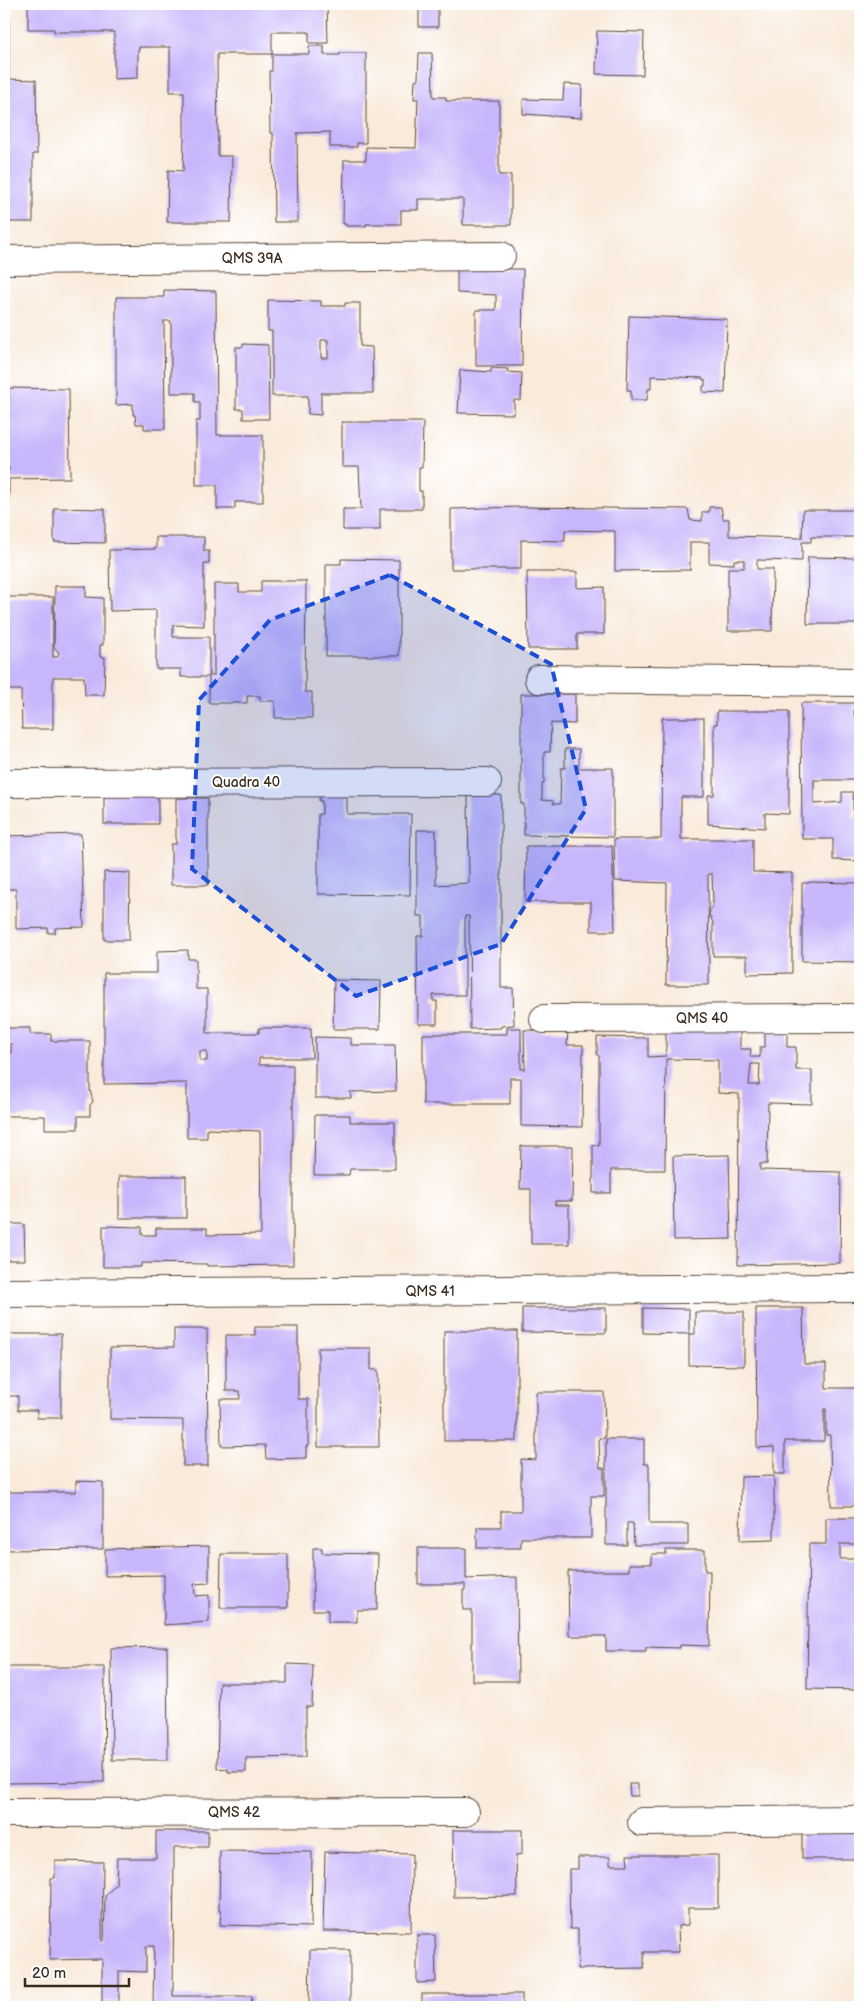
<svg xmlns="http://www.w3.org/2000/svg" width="864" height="2011" font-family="'Balsamiq Sans',sans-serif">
<rect width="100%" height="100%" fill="#fff"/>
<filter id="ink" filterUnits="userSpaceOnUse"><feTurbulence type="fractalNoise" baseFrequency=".02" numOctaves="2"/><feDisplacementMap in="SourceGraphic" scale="10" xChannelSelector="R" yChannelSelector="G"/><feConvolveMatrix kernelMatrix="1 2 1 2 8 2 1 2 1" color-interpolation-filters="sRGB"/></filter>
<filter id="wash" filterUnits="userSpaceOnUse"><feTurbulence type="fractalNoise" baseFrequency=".0096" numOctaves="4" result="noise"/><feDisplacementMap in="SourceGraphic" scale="20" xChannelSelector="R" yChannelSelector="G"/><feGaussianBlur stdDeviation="1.12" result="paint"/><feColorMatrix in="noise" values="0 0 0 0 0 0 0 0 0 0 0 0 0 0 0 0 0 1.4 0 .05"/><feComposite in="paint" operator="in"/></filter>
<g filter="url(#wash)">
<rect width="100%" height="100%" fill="#f9eada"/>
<g id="blocks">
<g fill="#c7b6fb" fill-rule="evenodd">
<path d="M4 4H9V79L36 80 37 154H33V222H4V186H9V85H4Z"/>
<path d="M28 4H327L328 43H309V32H272V54H217L218 156H232L231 222H167L168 170 183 171 184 139V92H170V47H139V50H138V78L114 79V32H54V29H28Z"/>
<rect x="419" y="4" width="19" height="23"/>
<path d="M597 31 644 32 643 75 596 74Z"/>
<path d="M309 46H324V55H340V53H366V143H357V147H330V132L297 133 298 222H274L273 133H270L269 71H272V54H309Z"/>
<path d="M419 53H432L433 97H446V101H499V175H511V225H463V199H418V210H401V224H366V226H346V224H343L344 160H366V147L416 148 418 99H414L415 80 418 79Z"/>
<path d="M564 84 582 85 581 118 523 114V99L563 100Z"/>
<path d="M457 269H523L522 366H476V310H496V295L457 293Z"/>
<path d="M164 290 216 291 217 435H263V502H235V509H217V485H196V421H200V402H195V393H171V321H164L165 429H144V424H136L135 415H133V404L116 405V297H164Z"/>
<path d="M268 300 321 301V306H345V303H360V346L372 347 373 393H321V415L308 414V396H272V331H268ZM321 340H328V358H321Z"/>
<path d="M629 316 727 319 725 393 703 392V386H705V380H703V378L651 376V389H648L647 400H631V390H627Z"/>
<path d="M243 344 268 345 269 419H243V409H236V347H243Z"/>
<path d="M491 368 508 369 507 372 522 373 521 400H514V414L458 413 460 370 491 372Z"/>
<path d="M9 388 69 389 70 478 9 479V508H4V471H9V468H4V417H9Z"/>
<path d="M342 422H423L422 467H419V491H422V509H380V530H343V509H361L359 467H342Z"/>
<path d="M521 507 688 509 690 520 702 521V512H709V507H721L723 519H729V536L802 538 803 510H860V537H811V542H802V561L757 560V569H773L772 631H728V568H744V560H734V564L709 563V542H690V570L615 571V531L565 530V541L521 540V569H451V509Z"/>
<path d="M54 508 105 509V543L54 542Z"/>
<path d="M156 537H204V551H209V564H204V626L173 625V637H209V676H214V584H239V592H261V581H306L305 692H312V718H275V701H260V696H247V703H209V677H181V669H156V610L110 611 109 550 156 549Z"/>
<path d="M808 557 860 558V624H807Z"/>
<path d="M341 559 399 560V656H326V564H341Z"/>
<path d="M527 572H577V588L604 587V634H577V649H528Z"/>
<path d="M55 586H86V597L103 598V645H100V657H105L104 695H85L84 677H53V729H22L21 690H4V597H53V657H57L59 653 54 647Z"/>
<path d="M521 694H575V724L551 723 550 752H544V784H542V800L553 801V804H560L561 768H565V749H579V768H613V837L524 835V804H521Z"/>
<path d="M801 703H854V716H860V780H814V804L842 802V792H853V818L860 819V861L833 860V839H802Z"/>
<path d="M717 711H789V814L765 813V828L708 824V795H714V724H717Z"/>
<path d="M662 718H704V797H681V839H753V872L792 873V973L747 974V956H713V923L709 914 713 903 712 874H708L709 985H666L667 883 615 881 614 839H661Z"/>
<rect x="104" y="791" width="54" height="33"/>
<path d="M320 791H347V814H411L410 895 318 894V814H322V801H319Z"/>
<path d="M468 795H501V988H513L514 1025 501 1026V1028L470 1029 469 916H465V995H433V1001H437V1024H418L417 936H423V916H417V830H436V885L469 883Z"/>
<path d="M176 798H208V885H171V844H176Z"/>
<path d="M81 834 84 927 55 928V933H48V928L16 929V889H4V836Z"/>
<path d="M526 846H612L615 931H591V902H525Z"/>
<path d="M104 872 130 873 129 940H104Z"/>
<path d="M809 882 858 883V923H860V962L802 961V883H809Z"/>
<path d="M188 950V959H196V989H207V1033H259V1028H311L312 1058H259V1065H293V1265L207 1266V1264L141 1263V1267H103V1226L142 1227V1235H156V1228H207V1235L261 1234 260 1131 207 1129V1138H187V1083L104 1084V973H157V951ZM200 1051H207V1061H200Z"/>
<path d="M334 980 381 981 380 1029H333Z"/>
<path d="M4 1028H30V1034H51V1041H90V1090L93 1102 90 1105V1116H78V1129H45V1116H4V1054H11V1044H4Z"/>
<path d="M507 1028H521V1069H525L524 1030 568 1031 567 1045H583L582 1127 521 1126V1078H510V1104H423V1034H507Z"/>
<path d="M666 1030H740V1049H751L750 1057H760V1047H765V1030H787V1047H796V1070H812V1104L768 1103 767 1164H760V1170L841 1172 840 1263 738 1265 739 1094 718 1093V1060L666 1059 665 1170H611V1193H593V1145L599 1146V1056L597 1055V1037L648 1038V1057L666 1056ZM751 1064H760L759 1085H749Z"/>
<path d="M315 1037 351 1038V1045H395L396 1091 350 1092 351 1098H315Z"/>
<path d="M315 1115H350V1122H395V1169H350L349 1175H314Z"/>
<path d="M521 1146H573L572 1201H555V1205H569V1244H531V1189H520Z"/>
<path d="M729 1155 731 1239 674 1240 673 1156Z"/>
<rect x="119" y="1176" width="67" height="42"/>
<path d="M4 1224H24L25 1260H4Z"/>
<path d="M522 1308H606V1333L522 1332Z"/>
<path d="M643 1308 689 1309V1334L643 1333Z"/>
<path d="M756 1308H803L804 1364H826V1388H860V1506H831L830 1435H826V1409H824V1441H785V1474H774V1447L757 1448Z"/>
<path d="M695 1312H744V1366L689 1365V1334H695Z"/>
<path d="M255 1327H298V1399H308V1446H306V1458L266 1459 265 1445 221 1446 220 1399H240V1391H226V1335H255Z"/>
<path d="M174 1329H207L208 1466H183V1420L110 1419V1348L174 1347Z"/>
<rect x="444" y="1331" width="73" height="110"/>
<path d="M4 1334H61V1418H37V1410H18V1396H4Z"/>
<path d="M318 1348H371V1370H378L379 1447H318Z"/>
<path d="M536 1392H604L605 1438H599L600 1468H604V1496H591V1538H521V1548H477V1527H501V1511H521V1459L536 1460Z"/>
<path d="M606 1439H644V1464H649V1524H688V1545H634L633 1523H627V1545H606Z"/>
<path d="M774 1476V1540L740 1541 741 1477Z"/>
<path d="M76 1481 103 1482V1549L4 1550V1492H76Z"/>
<path d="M826 1518H860V1544H840V1559H860V1690L807 1689 809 1544H826Z"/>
<path d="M209 1546V1583L194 1584 195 1596 209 1595V1622L164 1625V1575L105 1576V1549Z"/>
<path d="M313 1548H322V1553L378 1554 377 1610H357V1622H328V1610H313Z"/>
<path d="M418 1548H466V1579L517 1577 518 1681H472V1610H463V1590H465V1584H418Z"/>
<path d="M666 1550H705V1571H710L709 1646 680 1645V1648L646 1647V1651H606V1636H569L568 1571H629V1564H652V1554H666Z"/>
<path d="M221 1554H288V1608H220Z"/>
<path d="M167 1647 168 1760H112L111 1648Z"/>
<path d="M287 1664 313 1665 312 1707H306V1757L246 1758V1772H228V1769L217 1768 219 1683H287Z"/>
<path d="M4 1667H105L104 1782 4 1783Z"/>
<path d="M629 1784H638V1796H630Z"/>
<rect x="802" y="1827" width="58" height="32"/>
<path d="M453 1830H522V1854L516 1855 517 1896 454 1897Z"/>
<path d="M156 1831H208V1847H174L173 1996H252L251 2007H153L154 1946H146V1972L119 1971V2002H102V1959L50 1960 51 1878H55V1861L103 1862 102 1941H104L105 1896 116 1884 117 1858H156Z"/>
<path d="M220 1851 312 1852 311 1927 220 1925 221 1910H219Z"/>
<path d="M325 1852 412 1854 411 1932 323 1931Z"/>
<path d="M627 1855H718V1908H688V1925L678 1926 679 1952H644V1968L578 1969V1929H570L569 1869H578V1857H610V1865H628Z"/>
<path d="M417 1935H435L436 1982 417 1983Z"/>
<path d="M310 1950H350V2007H309Z"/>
<rect x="422" y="1994" width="100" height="13"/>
</g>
</g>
</g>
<g filter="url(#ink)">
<use href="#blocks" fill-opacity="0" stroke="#58473a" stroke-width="1"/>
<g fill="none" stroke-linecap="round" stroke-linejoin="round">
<g stroke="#58473a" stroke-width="30">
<g id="street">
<path d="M4 260 501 256"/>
<path d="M539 679 860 682"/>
<path d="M4 783 487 782"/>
<path d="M544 1019 860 1018"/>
<path d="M4 1293 855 1288"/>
<path d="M4 1813 465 1812"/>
<path d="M642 1822 860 1820"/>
</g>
</g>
<use href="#street" stroke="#fff" stroke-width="28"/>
</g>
</g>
<path fill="#1d4ed8" fill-opacity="0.2" stroke="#1d4ed8" stroke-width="4" stroke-dasharray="10 6" stroke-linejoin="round" d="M390 575 551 664 586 809 501 944 356 996 192 869 199 700 270 620Z"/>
<g text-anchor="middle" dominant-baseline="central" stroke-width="4" stroke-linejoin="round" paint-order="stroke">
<g font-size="14" fill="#3b2a1e" stroke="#fff">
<text x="252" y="258">QMS 39A</text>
<text x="246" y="782">Quadra 40</text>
<text x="702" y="1018">QMS 40</text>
<text x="430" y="1291">QMS 41</text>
<text x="234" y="1812">QMS 42</text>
</g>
</g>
<rect width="864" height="2011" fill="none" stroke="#fff" stroke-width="20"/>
<path d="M25 1978v8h104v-8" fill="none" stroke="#3b2a1e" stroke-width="2.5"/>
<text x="32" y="1978" font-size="15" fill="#3b2a1e" stroke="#ffffff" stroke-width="4" paint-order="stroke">20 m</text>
</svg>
